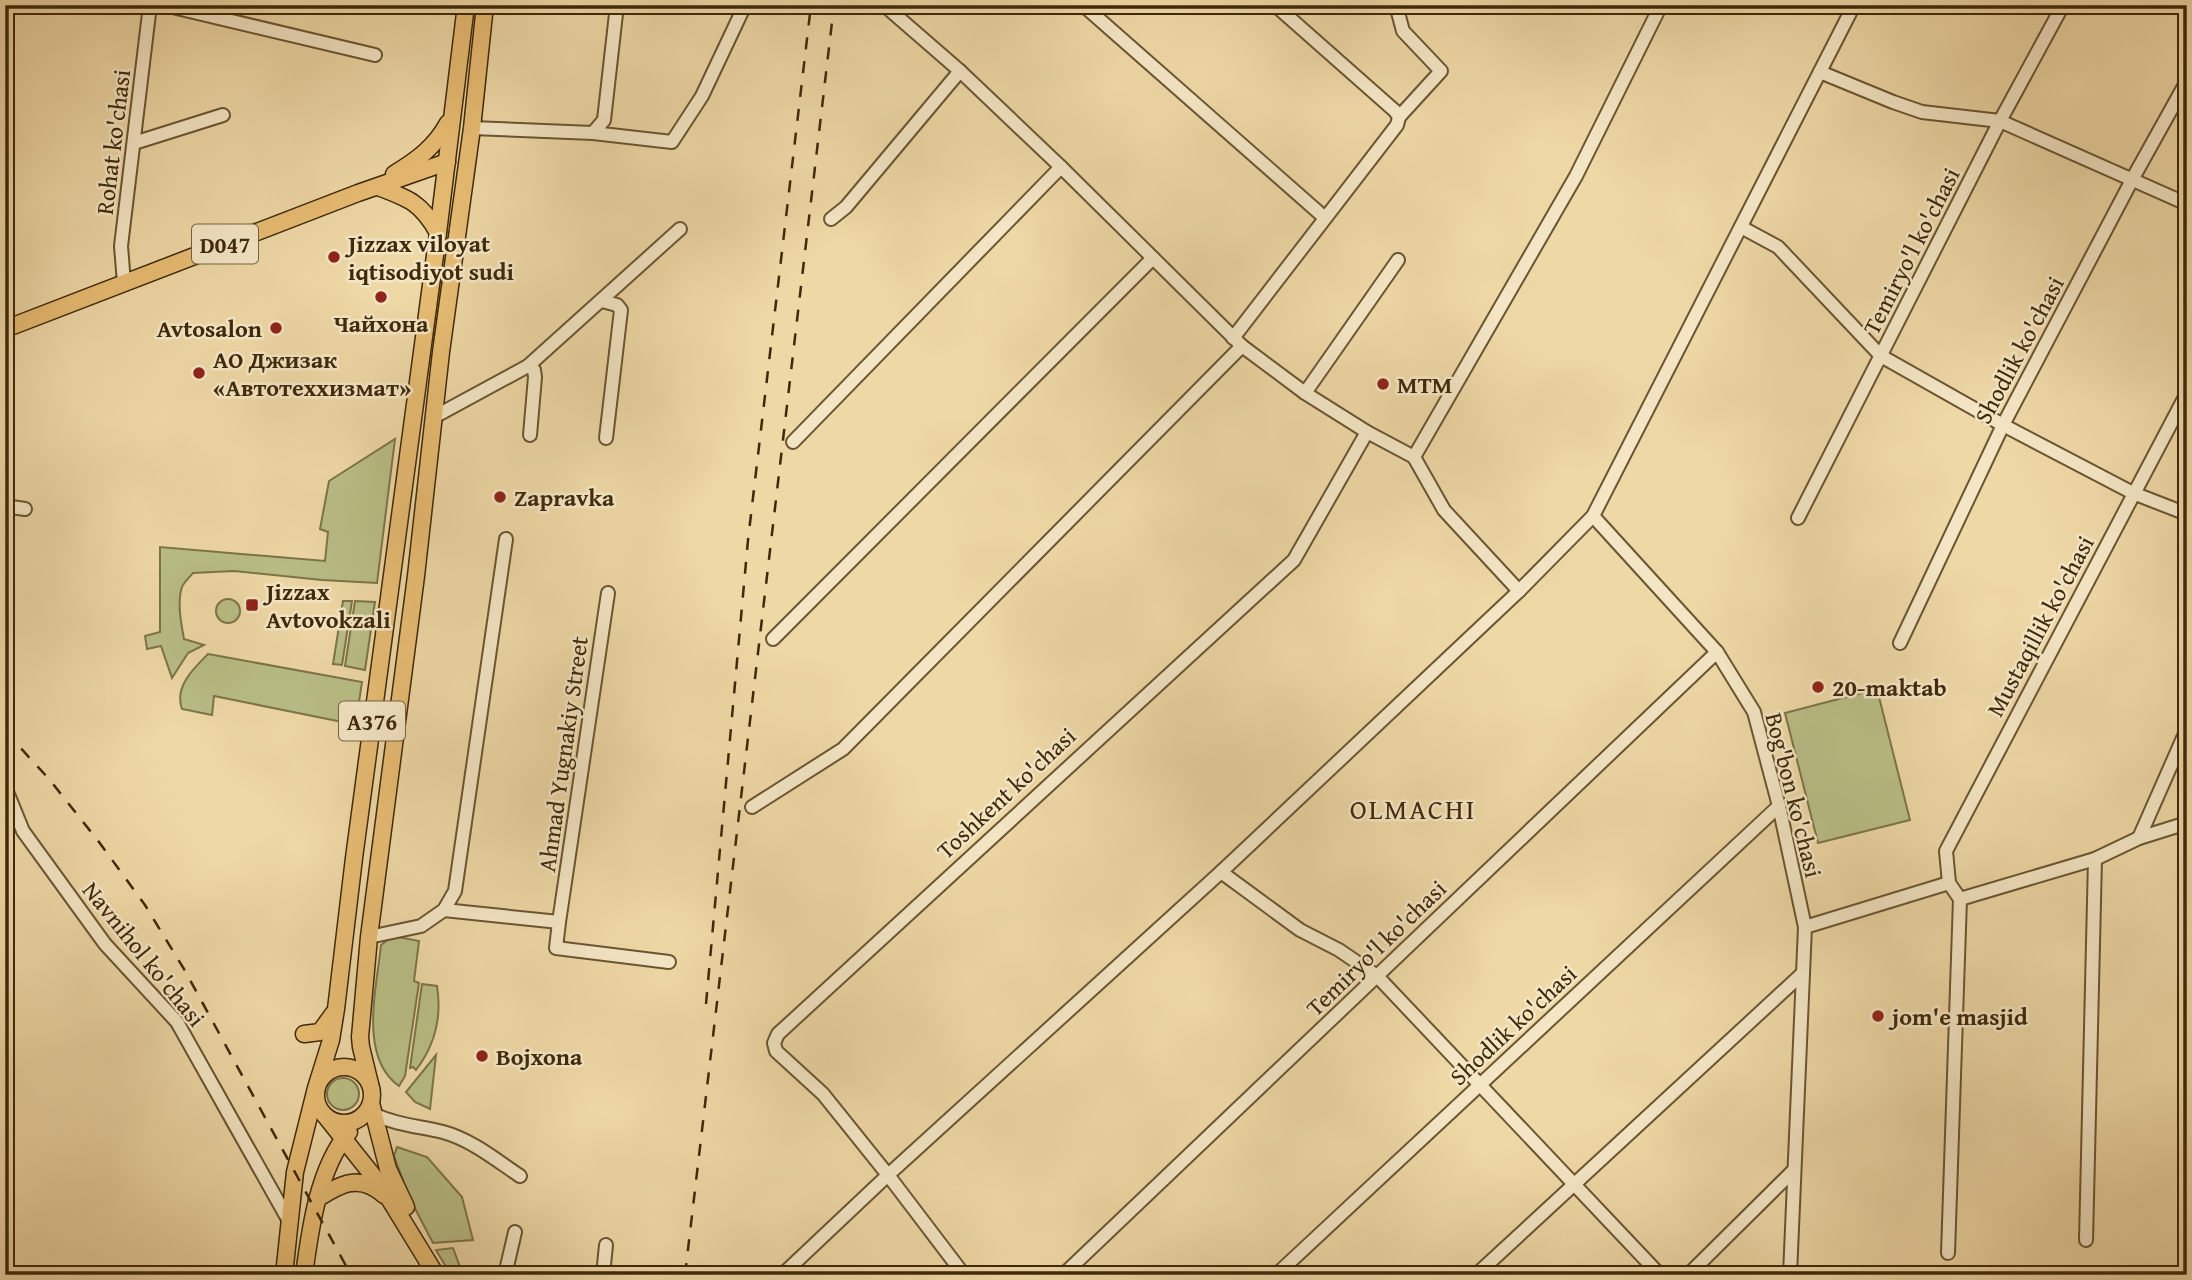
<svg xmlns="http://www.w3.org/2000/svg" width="2192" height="1280" font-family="'Gentium Book Plus',serif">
<rect width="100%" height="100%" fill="#eed8a6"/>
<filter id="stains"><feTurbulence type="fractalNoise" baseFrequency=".00286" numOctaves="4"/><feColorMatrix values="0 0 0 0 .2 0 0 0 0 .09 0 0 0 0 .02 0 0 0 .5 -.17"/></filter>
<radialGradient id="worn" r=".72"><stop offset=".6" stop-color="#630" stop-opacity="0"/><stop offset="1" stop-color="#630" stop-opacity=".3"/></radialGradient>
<g fill="#b9be86" stroke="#7c7448" stroke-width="2">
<path d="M395 439 377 583 322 580 234 571 193 573C190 577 184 582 182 587 177 602 181 623 184 639L204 645 188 653 172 678 161 646 147 649 145 636 160 632V547L325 561 328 532 320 529 329 481Z"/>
<circle cx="228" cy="611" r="12"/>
<path d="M343 601H352L342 665 333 664Z"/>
<path d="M355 601 375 602 365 670 345 666Z"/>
<path d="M208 654 362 682 356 722 352 724 214 696 212 715 182 709C174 687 193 669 208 654Z"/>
<path d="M1877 689 1910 820 1818 843 1785 713Z"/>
<path d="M393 936 419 941 414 981 419 983 405 1076 399 1086C358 1057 377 987 381 945Z"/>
<path d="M422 984 437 986C442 1017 435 1045 416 1070L413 1067 410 1068Z"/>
<path d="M436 1055 430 1109 415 1102 406 1092Z"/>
<circle cx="343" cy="1094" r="16"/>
<path d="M397 1147 427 1157 462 1197 473 1240 433 1243 410 1199 394 1156Z"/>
<path d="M453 1248 463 1275H451L436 1250Z"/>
</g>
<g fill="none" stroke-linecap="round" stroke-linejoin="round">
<g stroke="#6a5531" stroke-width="16">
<g id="minor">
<path d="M164 5 375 55"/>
<path d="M884 5 960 71 1061 167 1242 346 1305 393 1367 432 1414 457 1444 510 1519 591"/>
<path d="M1083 5 1325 218"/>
<path d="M1396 5 1403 31 1441 71 1399 117"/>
<path d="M1820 72 1893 102 1922 112 2000 121 2187 204"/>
<path d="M472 128 593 133 604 120 617 5"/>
<path d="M593 133 672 142 702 96 745 5"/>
<path d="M134 143 223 115"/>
<path d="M831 219 846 207 960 71"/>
<path d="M1741 227 1778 247 1881 356 2003 425 2133 493 2187 514"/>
<path d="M124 283 121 246 150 5"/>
<path d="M602 301 617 305 621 310 606 438"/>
<path d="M1233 338 1397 125 1399 117 1395 111 1275 5"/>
<path d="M528 366 534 370 535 377 530 435"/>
<path d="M1305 393 1398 260"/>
<path d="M434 417 528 366 680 229"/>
<path d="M793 442 1061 167"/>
<path d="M1414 457 1576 176 1661 5"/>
<path d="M5 506 25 509"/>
<path d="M1593 516 1717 652 1754 712 1779 806 1805 927 1790 1275"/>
<path d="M1798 518 2000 121 2063 5"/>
<path d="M773 639 1153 258"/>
<path d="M1900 643 2003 425 2133 178 2187 81"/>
<path d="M5 787 23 831 105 944 177 1022 289 1221"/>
<path d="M752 807 843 749 1242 346"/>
<path d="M2139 838 2187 729"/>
<path d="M1221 872 1300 930 1339 950 1377 976 1660 1275"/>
<path d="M1949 883 1946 851 2187 393"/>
<path d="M444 910 559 922 556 948 669 962"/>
<path d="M559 922 608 593"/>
<path d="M1805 927 1949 883 1960 899 2095 859 2139 838 2187 823"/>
<path d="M369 937 421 926 444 910 455 891 506 539"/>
<path d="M373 1114C397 1125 418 1126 443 1132 472 1140 496 1160 520 1176"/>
<path d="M2086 1240 2095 859"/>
<path d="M1948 1253 1960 899"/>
<path d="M505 1275 515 1232"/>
<path d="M603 1275 606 1245"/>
<path d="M782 1275 888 1175 1221 872 1519 591 1593 516 1854 5"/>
<path d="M964 1275 888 1175 823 1094 776 1051 774 1043 778 1034 1294 560 1367 432"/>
<path d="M1063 1275 1717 652"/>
<path d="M1276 1275 1779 806"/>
<path d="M1476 1275 1803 973"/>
<path d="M1688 1275 1794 1170"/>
</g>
</g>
<g stroke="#3e290a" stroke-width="19">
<g id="major">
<path d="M394 174C417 160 435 147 448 123"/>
<path d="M378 187C408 198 422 203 438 233"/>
<path d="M5 329 358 193 447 162"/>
<path d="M304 1034 320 1032 333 1014"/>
<circle cx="344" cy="1095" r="28"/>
<path d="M370 1084 361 1047 360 1037 369 937 416 576 441 352 472 128 485 5"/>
<path d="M371 1103 388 1169 406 1207"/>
<path d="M327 1118 382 1187 436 1275"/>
<path d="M317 1199C340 1184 360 1173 384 1195"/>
<path d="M284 1275 295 1172 316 1088 331 1040 336 1009 354 858 438 233 466 5"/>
<path d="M304 1275C310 1230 318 1168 349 1132"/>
</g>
</g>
<use href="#minor" stroke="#f4e6c5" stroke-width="12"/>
<use href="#major" stroke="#e7bc73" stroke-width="16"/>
<g stroke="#3e290a" stroke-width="2.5" stroke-dasharray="12 12" stroke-linecap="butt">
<path d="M5 731 49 779 99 842 145 905 184 969 351 1275"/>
<path d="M706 1004 748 540 811 5"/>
<path d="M685 1275 834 5"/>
</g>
</g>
<g fill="#8f2418" stroke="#f4e6c5" stroke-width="2.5">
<circle cx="334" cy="257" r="7"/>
<circle cx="381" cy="297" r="7"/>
<circle cx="276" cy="328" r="7"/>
<circle cx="199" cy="373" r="7"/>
<circle cx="1383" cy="384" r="7"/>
<circle cx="500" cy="497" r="7"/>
<rect x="245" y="598" width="14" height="14" rx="3.5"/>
<circle cx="1818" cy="687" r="7"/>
<circle cx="1878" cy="1016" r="7"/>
<circle cx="482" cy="1056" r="7"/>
</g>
<g text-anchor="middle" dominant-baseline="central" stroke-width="5" stroke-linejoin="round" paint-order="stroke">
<g fill="#f4e6c5" stroke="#756242" stroke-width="2">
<rect x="192" y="224.5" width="66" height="39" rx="5"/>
<rect x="339" y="701.5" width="66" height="39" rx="5"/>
</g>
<g font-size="23" font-weight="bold" fill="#3e290a">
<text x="225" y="244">D047</text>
<text x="372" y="721">A376</text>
</g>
<g font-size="24" fill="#3e290a" stroke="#f4e6c5">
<text transform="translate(113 142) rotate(-83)">Rohat ko'chasi</text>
<text transform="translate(1911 251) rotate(-63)">Temiryo'l ko'chasi</text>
<text transform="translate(2019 350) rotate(-62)">Shodlik ko'chasi</text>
<text transform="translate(2040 626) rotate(-62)">Mustaqillik ko'chasi</text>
<text transform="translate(563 754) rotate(-82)">Ahmad Yugnakiy Street</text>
<text transform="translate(1006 793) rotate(-43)">Toshkent ko'chasi</text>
<text transform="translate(1794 795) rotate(76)">Bog'bon ko'chasi</text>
<text transform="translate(1376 948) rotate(-44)">Temiryo'l ko'chasi</text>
<text transform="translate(144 954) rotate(51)">Navnihol ko'chasi</text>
<text transform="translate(1513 1025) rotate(-43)">Shodlik ko'chasi</text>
</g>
<g font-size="24" font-weight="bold" fill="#3e290a" stroke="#f4e6c5" text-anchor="start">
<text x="348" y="243">Jizzax viloyat<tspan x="348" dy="28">iqtisodiyot sudi</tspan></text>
<text x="381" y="323" text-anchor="middle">Чайхона</text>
<text x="262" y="328" text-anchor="end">Avtosalon</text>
<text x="213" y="359">АО Джизак<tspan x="213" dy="28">«Автотеххизмат»</tspan></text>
<text x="1397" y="384">MTM</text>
<text x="514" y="497">Zapravka</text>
<text x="266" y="591">Jizzax<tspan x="266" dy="28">Avtovokzali</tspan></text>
<text x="1832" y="687">20-maktab</text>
<text x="1892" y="1016">jom'e masjid</text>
<text x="496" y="1056">Bojxona</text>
</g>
<g font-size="28" letter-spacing="2" fill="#3e290a" stroke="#f4e6c5">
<text x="1413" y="808">OLMACHI</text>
</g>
</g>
<rect width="2192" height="1280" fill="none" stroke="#eed8a6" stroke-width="28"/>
<rect x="7" y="7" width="2178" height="1266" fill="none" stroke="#3e290a" stroke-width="3.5"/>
<rect x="14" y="14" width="2164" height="1252" fill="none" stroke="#3e290a" stroke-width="2"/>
<rect width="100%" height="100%" filter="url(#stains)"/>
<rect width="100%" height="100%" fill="url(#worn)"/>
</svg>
